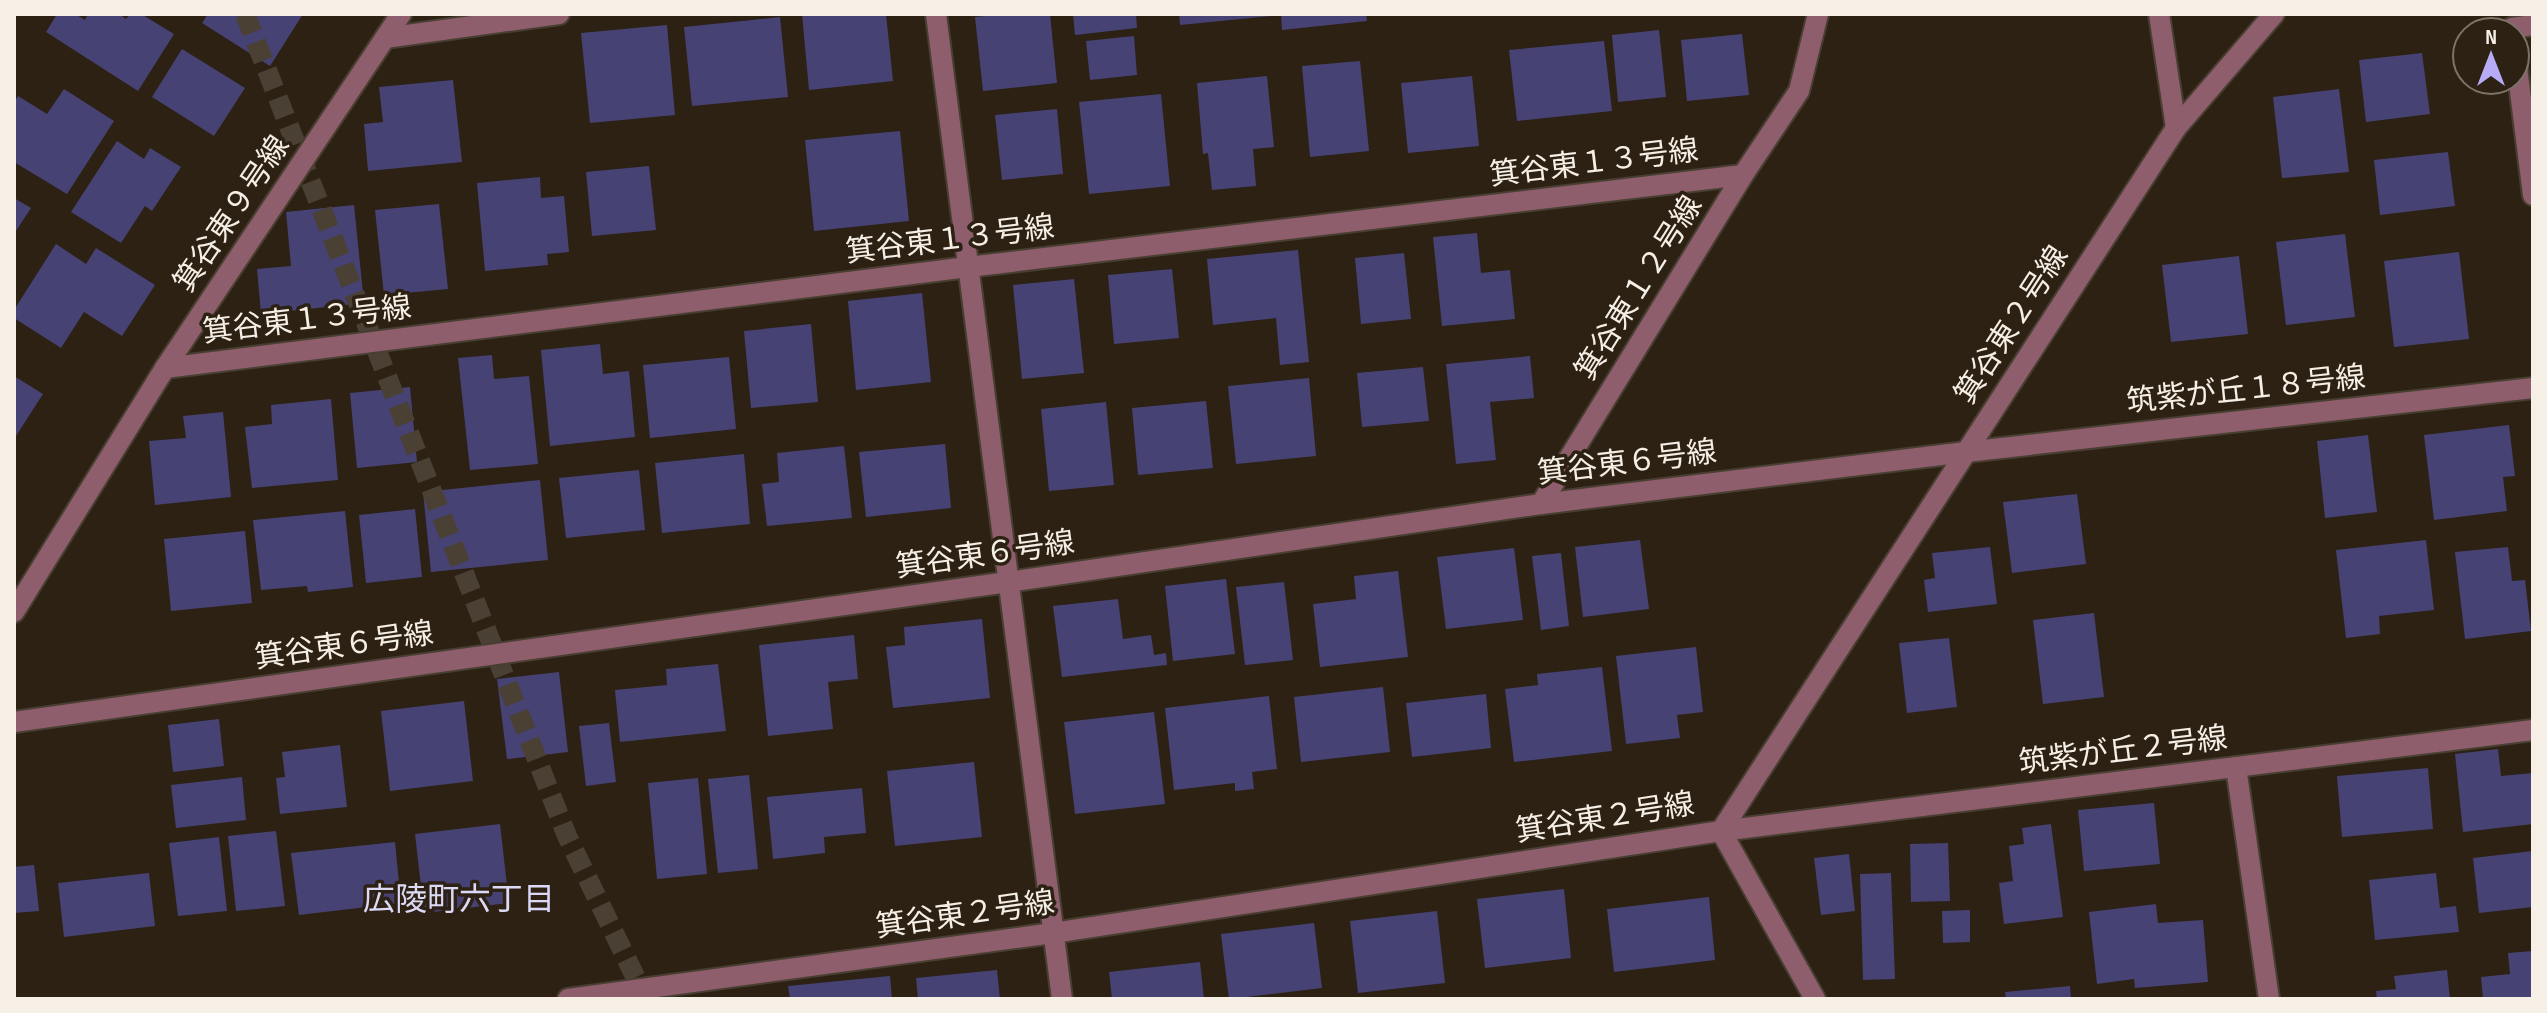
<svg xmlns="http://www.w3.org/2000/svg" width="2547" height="1013" font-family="'Sofia Sans Condensed','Noto Sans JP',sans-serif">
<rect width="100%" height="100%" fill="#2c2113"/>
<g fill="#474274">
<path d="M57 14H75L85 20 88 14H119L126 19 130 14H141L174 34 138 91 46 32Z"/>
<path d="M208 14H303L270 66 202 23Z"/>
<path d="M802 14H886L893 81 809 90Z"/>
<path d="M1007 14H1050L1057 83 983 91 975 17Z"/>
<path d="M1073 14H1136L1137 28 1075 35Z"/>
<path d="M1179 14H1271V16L1180 25Z"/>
<path d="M1281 14H1366L1367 21 1282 30Z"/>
<path d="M780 17 788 97 692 106 684 27Z"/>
<path d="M667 25 675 115 590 123 581 33Z"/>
<path d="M1659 30 1666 97 1618 102 1612 35Z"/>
<path d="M1742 34 1749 95 1687 101 1681 40Z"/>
<path d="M1134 36 1137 75 1090 80 1086 41Z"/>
<path d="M1604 41 1612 111 1517 121 1509 50Z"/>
<path d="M182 49 245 88 214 136 152 97Z"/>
<path d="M2422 53 2430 114 2366 122 2359 60Z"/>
<path d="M1360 61 1369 151 1310 157 1302 66Z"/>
<path d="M1267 76 1274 147 1253 149 1256 186 1212 190 1208 153 1203 154 1197 83Z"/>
<path d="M1472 76 1479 146 1408 153 1401 83Z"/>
<path d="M453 80 462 162 368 171 364 124 383 122 379 87Z"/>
<path d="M64 89 114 121 67 194 14 162V102L18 96 47 114Z"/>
<path d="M2339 89 2349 172 2282 178 2273 97Z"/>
<path d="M1161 94 1170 186 1089 194 1079 102Z"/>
<path d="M1057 109 1063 174 1002 180 995 115Z"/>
<path d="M900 131 909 221 814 231 805 140Z"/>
<path d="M117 141 144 159 150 148 181 167 152 211 145 206 121 243 71 212Z"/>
<path d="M2448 152 2455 206 2380 215 2374 160Z"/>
<path d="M649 166 656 230 592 236 586 172Z"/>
<path d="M540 177 541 198 564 196 569 252 547 254 548 265 485 271 477 183Z"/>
<path d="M14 198 31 208 14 234Z"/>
<path d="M439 204 448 289 384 295 375 210Z"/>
<path d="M354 205 364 303 261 314 257 269 291 266 286 212Z"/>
<path d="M1477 233 1481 273 1510 270 1515 319 1442 326 1433 237Z"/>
<path d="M2345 234 2355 317 2286 325 2276 242Z"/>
<path d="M56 244 86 264 96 248 155 285 122 336 84 312 61 348 14 318V310Z"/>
<path d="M1298 250 1309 362 1280 365 1276 318 1213 325 1207 259Z"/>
<path d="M2459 252 2469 339 2394 347 2384 261Z"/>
<path d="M1404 253 1411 319 1361 324 1355 258Z"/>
<path d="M2239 256 2248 334 2171 342 2162 265Z"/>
<path d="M1172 269 1179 338 1114 344 1108 275Z"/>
<path d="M1074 279 1084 373 1022 379 1013 285Z"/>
<path d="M922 293 931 382 856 390 848 301Z"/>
<path d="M811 324 818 402 751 408 744 331Z"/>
<path d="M600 344 603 374 629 371 635 437 550 446 541 350Z"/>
<path d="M492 355 494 379 529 376 538 464 470 470 458 358Z"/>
<path d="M1530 356 1534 398 1490 402 1496 460 1456 464 1446 364Z"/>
<path d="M729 357 736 429 650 438 643 365Z"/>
<path d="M1423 367 1429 421 1362 427 1357 373Z"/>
<path d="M14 376 43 394 14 439Z"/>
<path d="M1309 378 1316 456 1236 464 1228 386Z"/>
<path d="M410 387 417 462 357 468 350 393Z"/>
<path d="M331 399 338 480 252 488 245 427 272 424 271 405Z"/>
<path d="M1206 401 1213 468 1138 475 1132 408Z"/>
<path d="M1106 402 1114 485 1049 491 1041 409Z"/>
<path d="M223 412 231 497 155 505 149 441 186 438 183 416Z"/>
<path d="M2509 425 2515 476 2503 477 2507 511 2434 520 2424 435Z"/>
<path d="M2368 435 2377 512 2325 518 2317 441Z"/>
<path d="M945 444 951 508 866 517 859 452Z"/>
<path d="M844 446 852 518 767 526 762 484 779 482 777 453Z"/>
<path d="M744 454 750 524 662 533 655 463Z"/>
<path d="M639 470 645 530 566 538 559 478Z"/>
<path d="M540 480 548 560 431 572 423 492Z"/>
<path d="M2077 494 2086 564 2012 573 2003 502Z"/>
<path d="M415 509 422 577 366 583 359 515Z"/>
<path d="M345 511 353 587 308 592 307 586 261 590 253 520Z"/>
<path d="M245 531 252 603 171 611 164 539Z"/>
<path d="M1640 540 1649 609 1583 617 1575 547Z"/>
<path d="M2426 540 2434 610 2379 616 2380 634 2346 638 2336 550Z"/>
<path d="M1990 547 1997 604 1928 612 1924 580 1935 578 1932 553Z"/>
<path d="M2508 547 2512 581 2525 580 2531 631 2465 639 2455 552Z"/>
<path d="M1514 548 1523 620 1446 629 1437 557Z"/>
<path d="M1561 553 1569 626 1541 630 1532 556Z"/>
<path d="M1398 571 1408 657 1320 667 1313 604 1356 599 1354 576Z"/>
<path d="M1226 579 1235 654 1173 661 1165 586Z"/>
<path d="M1284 582 1293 660 1245 665 1236 587Z"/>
<path d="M1118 599 1123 639 1151 635 1154 655 1166 653 1167 665 1062 677 1053 606Z"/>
<path d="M2094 613 2104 697 2043 704 2033 620Z"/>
<path d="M982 619 990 698 893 708 886 647 905 645 904 627Z"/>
<path d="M854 635 858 679 828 682 833 729 768 736 759 645Z"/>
<path d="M1949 638 1957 707 1907 713 1899 643Z"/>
<path d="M1696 647 1703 712 1677 715 1680 738 1626 744 1616 656Z"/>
<path d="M718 664 726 731 620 742 615 690 667 685 666 669Z"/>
<path d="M1602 667 1612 751 1514 762 1505 689 1538 685 1537 674Z"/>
<path d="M559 672 568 752 507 759 497 679Z"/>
<path d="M1383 687 1390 752 1301 762 1294 697Z"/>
<path d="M1486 694 1491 748 1412 757 1406 703Z"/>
<path d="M1269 696 1277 769 1252 772 1254 789 1235 791V783L1174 790 1165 708Z"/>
<path d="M464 701 473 781 390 791 381 711Z"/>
<path d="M1154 712 1165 804 1075 814 1064 722Z"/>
<path d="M219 719 224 766 173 772 168 725Z"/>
<path d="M609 723 616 782 586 786 579 726Z"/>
<path d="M340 745 347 807 280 814 276 778 285 777 282 752Z"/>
<path d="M2498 749 2501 776 2533 773V824L2463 832 2455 754Z"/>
<path d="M974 762 982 837 895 846 887 771Z"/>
<path d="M2428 768 2433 829 2342 837 2337 776Z"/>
<path d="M749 775 758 869 718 873 708 779Z"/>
<path d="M242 777 246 820 176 828 171 785Z"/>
<path d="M698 778 707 874 657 879 648 783Z"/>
<path d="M862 788 866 833 824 837 825 853 773 859 767 797Z"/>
<path d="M2154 803 2160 864 2084 871 2078 810Z"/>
<path d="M500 824 509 903 424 913 415 834Z"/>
<path d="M2051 824 2063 917 2004 924 1999 883 2013 881 2009 846 2024 844 2022 828Z"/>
<path d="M276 831 285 906 236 911 228 836Z"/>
<path d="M219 837 227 911 178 916 169 843Z"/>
<path d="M395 842 401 903 299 915 291 853Z"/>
<path d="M1948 843 1950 901 1911 902 1910 844Z"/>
<path d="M2533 851V907L2479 913 2473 858Z"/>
<path d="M1849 854 1855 911 1821 915 1814 858Z"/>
<path d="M34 865 39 911 14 913V867Z"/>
<path d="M149 873 155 926 64 937 58 883Z"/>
<path d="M1891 873 1895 979 1863 980 1860 874Z"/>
<path d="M2436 873 2440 908 2456 906 2459 932 2375 940 2369 880Z"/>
<path d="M1564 889 1571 958 1485 968 1477 899Z"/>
<path d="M1709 897 1715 960 1614 972 1607 909Z"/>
<path d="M2156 904 2158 923 2203 920 2208 982 2135 988 2134 979 2097 984 2089 912Z"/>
<path d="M1970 910V942L1943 943 1942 911Z"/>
<path d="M1437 911 1445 983 1358 993 1350 921Z"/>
<path d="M1314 923 1322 988 1229 999 1221 934Z"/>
<path d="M2533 951V999H2483L2481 977 2510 974 2508 953Z"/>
<path d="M1200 962 1204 999H1112L1109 972Z"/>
<path d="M997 970 1000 999H918L916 978Z"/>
<path d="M2447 970 2450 999H2377L2376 991 2396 989 2394 976Z"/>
<path d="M890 976 892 999H790L788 986Z"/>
<path d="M2070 986 2071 999H2006L2005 992Z"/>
</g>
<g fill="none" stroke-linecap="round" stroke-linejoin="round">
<path stroke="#4a4033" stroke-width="20" stroke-dasharray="20 10" stroke-linecap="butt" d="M245 14 567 836 646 999"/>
<g stroke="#483e31" stroke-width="24">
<g id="minor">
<path d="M936 14 1062 999"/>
<path d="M2159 14 2176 128"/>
<path d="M2512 28 2533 25"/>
<path d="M385 38 559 14"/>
<path d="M2515 51 2533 195"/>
<path d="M165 368 968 267 1743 175"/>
<path d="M1541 504 1743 175 1799 91 1818 14"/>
<path d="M14 612 165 368 401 14"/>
<path d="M14 722 1008 582 1541 504 1966 452 2533 388"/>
<path d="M568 999 1053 933 1721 831 2176 128 2274 14"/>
<path d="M1815 999 1721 831 2533 730"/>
</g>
</g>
<g stroke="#483e31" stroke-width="24">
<path id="tertiary" d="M2236 767 2269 999"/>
</g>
<use href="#minor" stroke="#8e5e6c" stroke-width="20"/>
<use href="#tertiary" stroke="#8e5e6c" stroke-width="20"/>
</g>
<g text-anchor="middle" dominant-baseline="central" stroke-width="7" stroke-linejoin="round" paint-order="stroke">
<g font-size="30" fill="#f6efe6" stroke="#2c2113">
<text transform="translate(1594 163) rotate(-7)">箕谷東１３号線</text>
<text transform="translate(232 214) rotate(-56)">箕谷東９号線</text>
<text transform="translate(950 240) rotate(-7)">箕谷東１３号線</text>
<text transform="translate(1639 288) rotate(-58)">箕谷東１２号線</text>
<text transform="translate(307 320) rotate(-7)">箕谷東１３号線</text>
<text transform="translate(2012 325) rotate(-57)">箕谷東２号線</text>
<text transform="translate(2246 390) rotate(-6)">筑紫が丘１８号線</text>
<text transform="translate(1627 463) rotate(-7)">箕谷東６号線</text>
<text transform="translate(985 555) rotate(-8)">箕谷東６号線</text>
<text transform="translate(344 646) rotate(-8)">箕谷東６号線</text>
<text transform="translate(2123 751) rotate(-7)">筑紫が丘２号線</text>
<text transform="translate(1605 818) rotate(-9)">箕谷東２号線</text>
<text transform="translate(965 915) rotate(-8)">箕谷東２号線</text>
</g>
<g font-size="32" fill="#dcd9f7" stroke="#2c2113">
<text x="459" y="900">広陵町六丁目</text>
</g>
</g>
<rect width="2547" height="1013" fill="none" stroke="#f6efe6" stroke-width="32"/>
<g transform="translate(2491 56)"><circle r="38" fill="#2c2113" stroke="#7d7367" stroke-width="2"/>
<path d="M0-6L14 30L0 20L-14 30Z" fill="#b7abf8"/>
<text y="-12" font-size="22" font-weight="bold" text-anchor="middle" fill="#f6efe6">N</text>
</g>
</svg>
